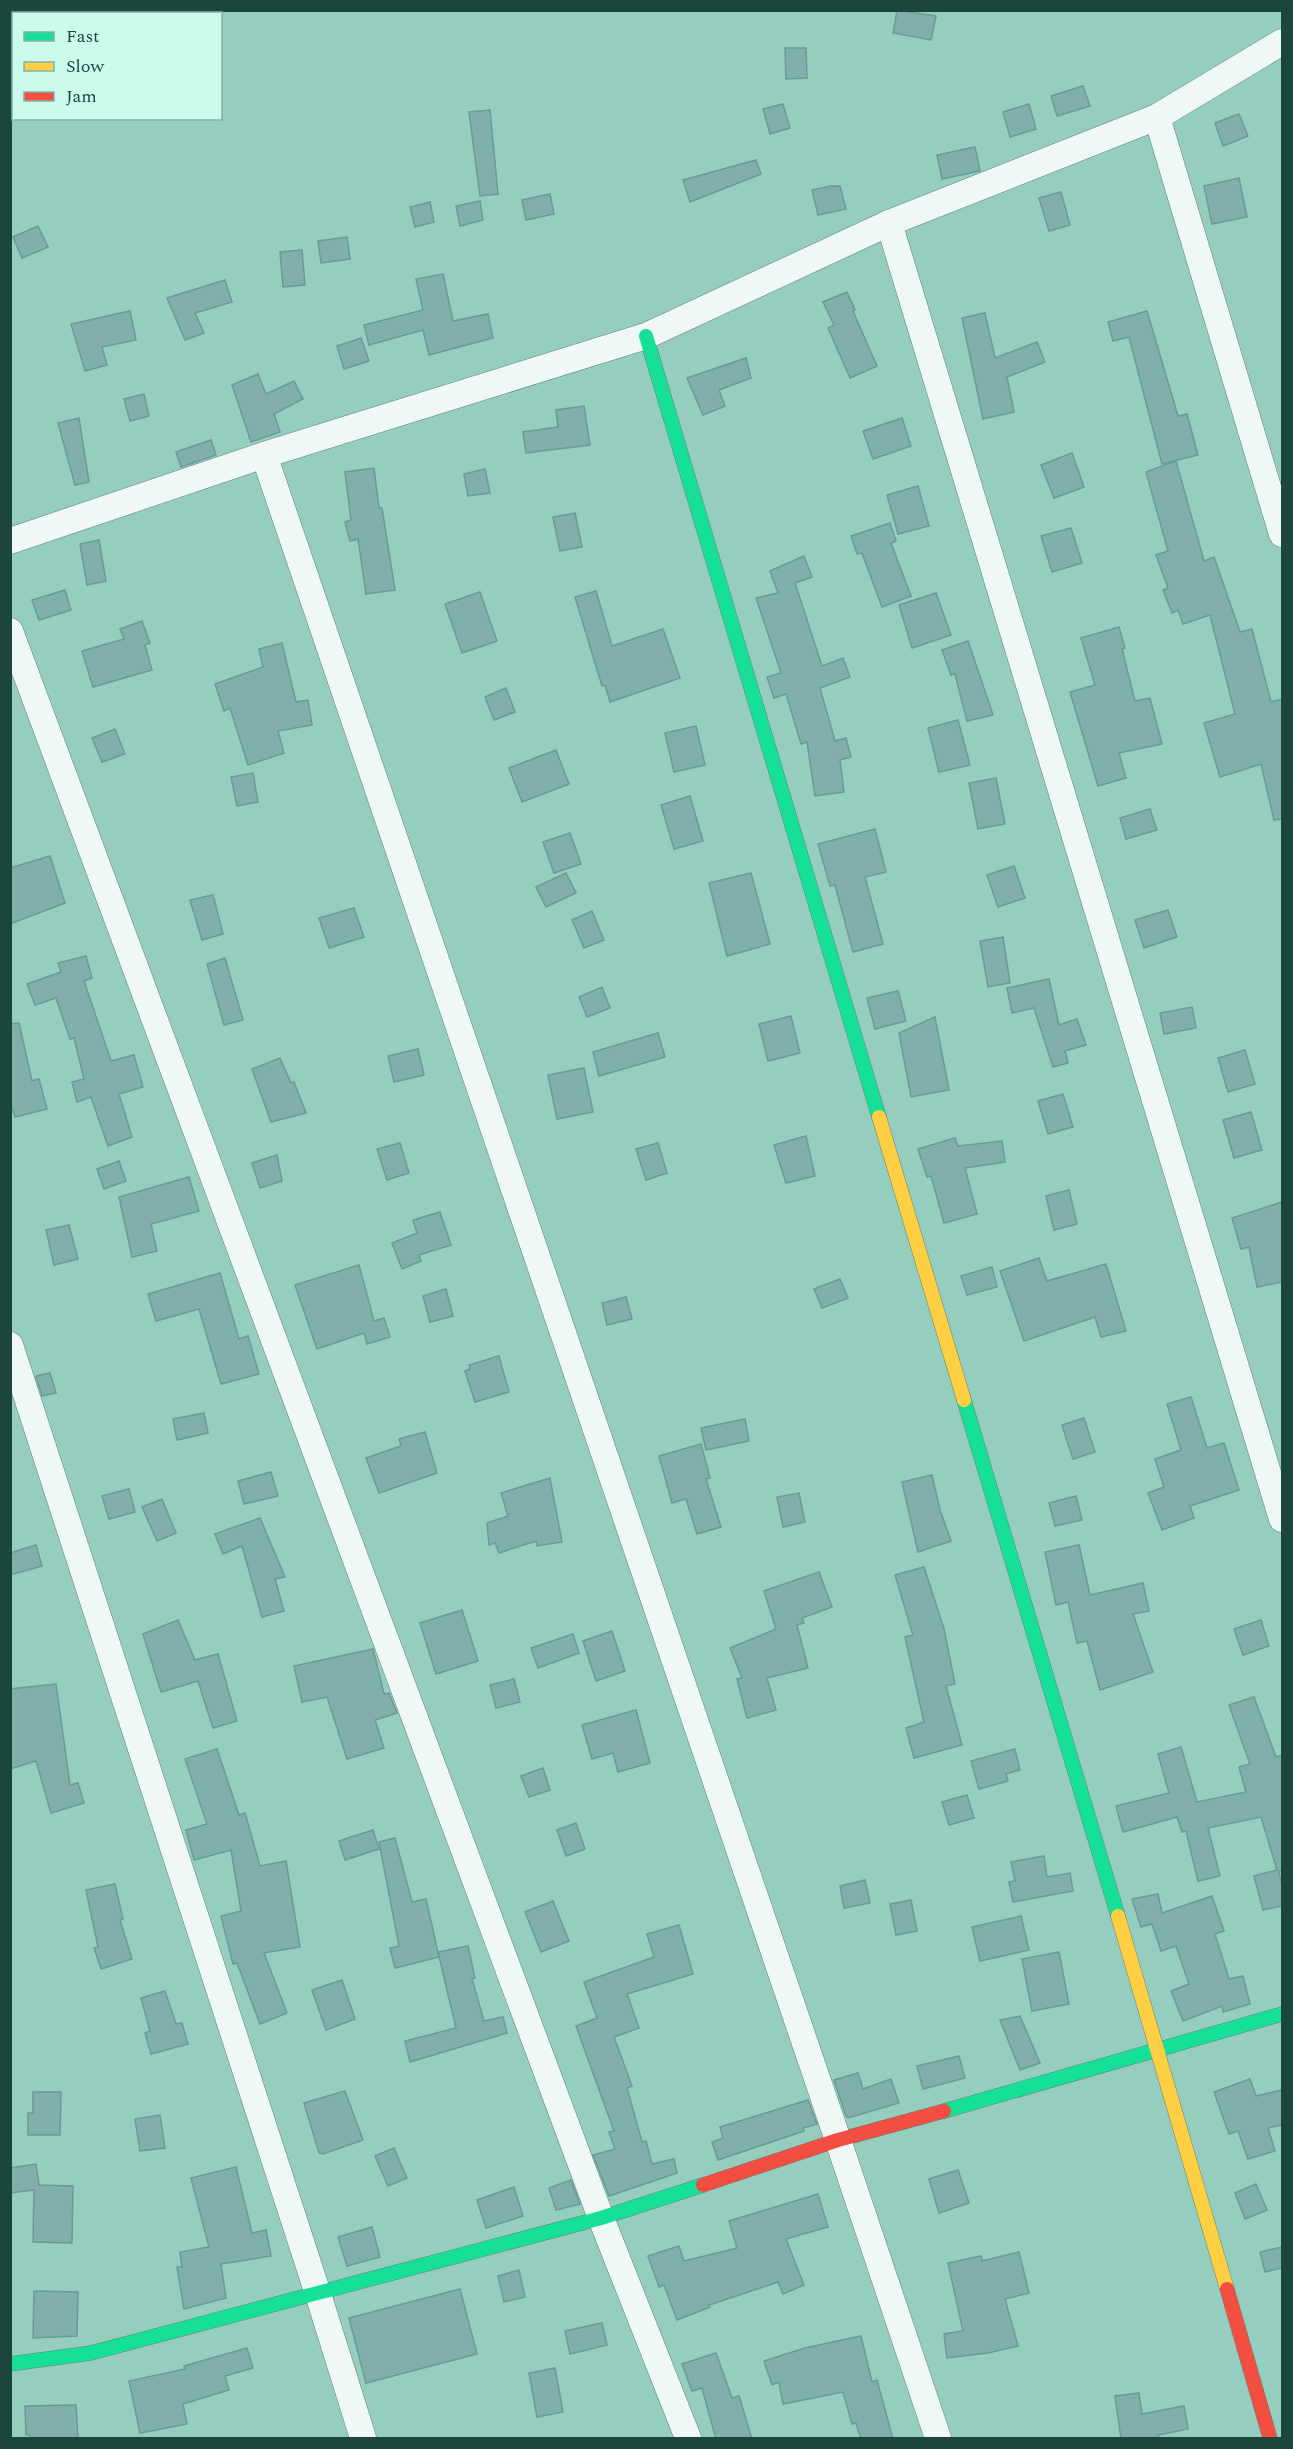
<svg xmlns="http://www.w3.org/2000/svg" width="1293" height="2449" font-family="Spectral,serif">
<rect width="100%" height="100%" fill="#95cdbe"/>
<g fill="#80b0a9" stroke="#689c95" stroke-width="1.5">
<path d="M897 10 936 16 931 40 893 33Z"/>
<path d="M785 48H806L807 78 786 79Z"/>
<path d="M1083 86 1090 106 1057 116 1051 96Z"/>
<path d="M783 104 790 128 770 134 763 109Z"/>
<path d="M1029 104 1036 129 1010 137 1003 112Z"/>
<path d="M490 110 498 194 480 196 469 112Z"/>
<path d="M1239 114 1248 136 1223 146 1215 123Z"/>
<path d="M975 147 980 171 942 179 937 155Z"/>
<path d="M756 160 761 174 690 202 683 180Z"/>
<path d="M1239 178 1247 217 1212 224 1204 186Z"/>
<path d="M831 186H840L846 209 818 215 812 190Z"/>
<path d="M1061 192 1070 225 1049 231 1039 198Z"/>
<path d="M550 194 554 214 526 220 522 200Z"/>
<path d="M480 201 483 220 460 226 456 206Z"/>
<path d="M430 202 434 222 415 227 410 207Z"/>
<path d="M38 226 48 247 22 258 13 237Z"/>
<path d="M347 237 350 259 321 263 318 241Z"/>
<path d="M302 250 305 285 283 287 280 252Z"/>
<path d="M443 274 453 321 488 314 493 338 429 355 423 330 369 345 364 325 423 310 416 279Z"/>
<path d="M225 280 232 302 195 313 204 333 185 340 167 298Z"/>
<path d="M847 292 855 310 853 311 877 366 850 378 828 328 834 325 823 302Z"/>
<path d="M130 311 136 340 102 347 107 365 85 371 71 324Z"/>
<path d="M1147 311 1178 416 1187 414 1198 455 1162 464 1129 337 1113 341 1108 322Z"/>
<path d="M985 313 995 358 1037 342 1045 362 1007 377 1014 412 983 419 962 318Z"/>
<path d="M361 338 369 361 344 369 337 346Z"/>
<path d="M746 358 751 378 719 390 725 406 703 415 687 378Z"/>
<path d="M258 374 266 394 294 381 303 399 274 414 280 432 251 442 232 385Z"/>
<path d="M144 394 149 416 130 421 124 399Z"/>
<path d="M584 406 590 445 526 453 523 432 558 427 556 410Z"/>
<path d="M79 418 89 482 75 485 58 423Z"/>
<path d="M902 418 911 446 873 459 863 431Z"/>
<path d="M211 440 216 455 181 467 176 452Z"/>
<path d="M1072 453 1084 487 1054 498 1041 465Z"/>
<path d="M1176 461 1204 561 1214 557 1240 632 1252 629 1271 702 1282 699V819L1274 820 1261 764 1220 777 1204 723 1235 714 1210 615 1183 624 1178 610 1172 613 1163 590 1168 588 1156 555 1168 551 1146 472Z"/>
<path d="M374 468 379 508H382L395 590 366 594 358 539 350 541 345 522 351 520 345 472Z"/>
<path d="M485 469 490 493 468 496 464 474Z"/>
<path d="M918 486 929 526 898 534 887 495Z"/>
<path d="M575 513 582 547 560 551 553 517Z"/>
<path d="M890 523 896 541 891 543 911 596 882 607 862 553 857 554 851 536Z"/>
<path d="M1071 528 1082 563 1052 572 1041 536Z"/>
<path d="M99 540 106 581 87 585 80 544Z"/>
<path d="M804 556 812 577 795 583 822 666 843 658 850 677 820 688 835 741 846 738 851 757 840 760 844 792 815 796 807 742 801 744 786 694 774 698 767 677 781 673 756 598 778 593 770 571Z"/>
<path d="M65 590 71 610 39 620 32 600Z"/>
<path d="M596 591 612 646 663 629 680 678 610 702 605 685 602 686 575 597Z"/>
<path d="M480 592 497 641 462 653 445 604Z"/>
<path d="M936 593 951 635 912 648 899 605Z"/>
<path d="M142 621 150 643 145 645 152 670 93 687 82 651 124 639 120 629Z"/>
<path d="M1119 627 1125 648 1122 649 1135 701 1150 698 1162 744 1119 753 1126 778 1098 786 1070 692 1095 685 1081 638Z"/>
<path d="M968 641 993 715 967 721 955 674 951 675 942 650Z"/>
<path d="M282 643 296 702 308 700 312 725 278 731 284 753 248 765 230 708 224 711 215 684 263 667 259 649Z"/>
<path d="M506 688 515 712 494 720 485 697Z"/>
<path d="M958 720 970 765 939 772 928 728Z"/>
<path d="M696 726 705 765 674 772 665 733Z"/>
<path d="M115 729 125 754 102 762 92 738Z"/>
<path d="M556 750 569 784 522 802 509 768Z"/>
<path d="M253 773 258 802 237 806 231 777Z"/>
<path d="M996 778 1005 824 978 829 969 783Z"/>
<path d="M690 796 703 841 674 849 661 805Z"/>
<path d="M1150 809 1157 830 1126 839 1120 818Z"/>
<path d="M875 829 886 872 865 877 883 944 853 952 835 885 830 886 818 844Z"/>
<path d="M570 833 581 864 554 873 543 842Z"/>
<path d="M50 856 65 903 10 924V868Z"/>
<path d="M1014 866 1025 898 998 907 987 875Z"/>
<path d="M566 873 576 893 546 907 536 887Z"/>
<path d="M751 873 770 944 727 956 709 883Z"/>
<path d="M213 895 223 934 202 940 190 900Z"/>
<path d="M354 908 364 937 329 948 319 918Z"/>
<path d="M1168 910 1177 937 1144 948 1135 920Z"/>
<path d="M592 911 604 940 584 948 572 920Z"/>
<path d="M1003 937 1010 983 988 987 980 941Z"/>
<path d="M86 956 92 978 84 981 111 1061 134 1055 143 1087 119 1094 132 1137 108 1146 91 1097 77 1102 72 1082 84 1079 74 1038 70 1039 56 998 35 1005 27 984 61 972 58 963Z"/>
<path d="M225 958 243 1020 224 1025 207 964Z"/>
<path d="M1049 979 1059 1025 1077 1019 1086 1045 1065 1051 1068 1063 1053 1067 1034 1008 1012 1013 1007 988Z"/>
<path d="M602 987 610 1008 587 1017 579 997Z"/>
<path d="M898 991 906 1021 875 1029 867 998Z"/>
<path d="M1192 1007 1196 1028 1164 1034 1160 1013Z"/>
<path d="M791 1016 800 1053 768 1061 759 1024Z"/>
<path d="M935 1017 949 1090 911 1097 899 1033Z"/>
<path d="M19 1023 32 1081 39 1079 47 1109 15 1117 10 1101V1024Z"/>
<path d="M658 1033 665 1057 599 1076 593 1052Z"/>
<path d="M418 1049 424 1075 394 1082 388 1056Z"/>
<path d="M1245 1050 1255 1084 1228 1092 1218 1058Z"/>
<path d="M280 1058 291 1083 294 1082 306 1113 271 1122 252 1069Z"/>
<path d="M584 1068 593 1112 557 1119 548 1075Z"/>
<path d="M1063 1094 1073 1127 1048 1134 1038 1101Z"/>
<path d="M1251 1112 1262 1150 1234 1158 1223 1120Z"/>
<path d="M806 1136 815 1176 786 1183 774 1145Z"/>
<path d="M955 1138 958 1146 1002 1141 1005 1162 965 1168 977 1214 944 1223 931 1176 927 1177 918 1149Z"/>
<path d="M400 1143 409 1173 387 1180 377 1149Z"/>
<path d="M658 1143 667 1173 646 1180 636 1149Z"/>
<path d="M277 1155 282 1181 260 1188 252 1163Z"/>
<path d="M119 1161 126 1181 104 1189 97 1169Z"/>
<path d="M189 1177 199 1211 151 1224 157 1251 132 1257 119 1197Z"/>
<path d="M1069 1190 1077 1224 1054 1230 1046 1196Z"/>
<path d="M1282 1202V1282L1257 1287 1249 1247 1241 1249 1232 1218Z"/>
<path d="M440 1212 451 1245 419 1255 421 1261 402 1269 392 1243 417 1233 413 1220Z"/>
<path d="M69 1225 78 1259 54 1265 46 1230Z"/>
<path d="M1039 1258 1047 1281 1106 1264 1126 1331 1101 1337 1095 1317 1024 1341 1000 1271Z"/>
<path d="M359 1265 374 1321 384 1318 390 1337 367 1344 364 1333 317 1349 295 1285Z"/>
<path d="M992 1267 997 1287 967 1295 961 1276Z"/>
<path d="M220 1273 239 1339 248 1336 259 1374 221 1384 199 1309 156 1321 148 1294Z"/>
<path d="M840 1279 848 1298 822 1308 814 1289Z"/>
<path d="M446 1289 453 1316 430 1322 423 1296Z"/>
<path d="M626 1297 632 1319 607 1325 602 1303Z"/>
<path d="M499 1356 509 1392 475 1402 465 1371 470 1369 469 1365Z"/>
<path d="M50 1373 56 1393 42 1396 36 1376Z"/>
<path d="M1191 1397 1207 1448 1224 1443 1239 1490 1190 1506 1194 1518 1162 1530 1148 1493 1164 1487 1155 1459 1181 1450 1167 1404Z"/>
<path d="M204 1413 208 1433 177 1440 173 1419Z"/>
<path d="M1084 1418 1095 1452 1073 1459 1062 1425Z"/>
<path d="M745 1419 749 1441 706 1450 701 1428Z"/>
<path d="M425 1432 437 1473 379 1493 366 1458 401 1446 399 1439Z"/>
<path d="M701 1444 710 1478 706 1479 721 1527 697 1534 686 1499 672 1503 659 1456Z"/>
<path d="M271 1472 278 1496 244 1504 238 1481Z"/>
<path d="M932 1475 940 1510 951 1541 918 1552 902 1482Z"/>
<path d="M550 1478 562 1542 537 1546 536 1541 499 1553 495 1543 489 1545 487 1523 508 1516 501 1493Z"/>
<path d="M129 1489 135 1512 109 1519 102 1496Z"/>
<path d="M799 1493 805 1522 783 1527 777 1497Z"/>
<path d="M1076 1496 1082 1520 1055 1526 1049 1503Z"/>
<path d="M162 1499 176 1533 157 1541 142 1507Z"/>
<path d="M260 1518 285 1577 275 1579 284 1611 262 1617 242 1546 223 1554 215 1534Z"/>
<path d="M36 1545 42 1566 10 1575V1553Z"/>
<path d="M1079 1545 1090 1595 1143 1583 1149 1611 1133 1614 1153 1672 1100 1690 1087 1641 1077 1643 1068 1602 1056 1605 1045 1552Z"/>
<path d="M924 1567 944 1629 955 1684 946 1686 962 1745 914 1758 906 1728 924 1722 905 1637 913 1635 895 1575Z"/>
<path d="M819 1572 832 1607 802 1618 804 1623 797 1625 808 1668 767 1678 776 1710 747 1718 737 1679 742 1678 730 1648 776 1629 764 1591Z"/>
<path d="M462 1610 478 1661 436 1674 420 1623Z"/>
<path d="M178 1620 195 1660 218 1654 237 1721 213 1728 198 1681 161 1692 143 1634Z"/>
<path d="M1261 1620 1269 1646 1243 1655 1234 1629Z"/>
<path d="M612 1631 625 1671 596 1681 583 1641Z"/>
<path d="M573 1634 579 1653 538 1668 531 1648Z"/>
<path d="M373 1649 384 1694 389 1693 397 1713 375 1720 384 1748 347 1759 327 1697 302 1702 294 1666Z"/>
<path d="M514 1679 520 1702 496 1708 490 1685Z"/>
<path d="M56 1684 70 1785 78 1783 84 1803 51 1813 36 1761 10 1769V1689Z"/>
<path d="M1254 1697 1276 1757 1282 1755V1871L1279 1872 1282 1885V1906L1263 1910 1254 1876 1277 1870 1261 1817 1208 1828 1220 1876 1198 1881 1186 1831 1182 1832 1177 1817 1123 1832 1116 1806 1169 1793 1158 1754 1181 1747 1197 1802 1246 1792 1239 1767 1250 1764 1229 1705Z"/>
<path d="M636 1710 650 1763 618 1772 613 1753 592 1759 582 1725Z"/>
<path d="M217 1749 239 1815 245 1813 260 1866 286 1861 300 1947 264 1953 287 2013 260 2024 237 1963 233 1964 221 1916 241 1911 231 1850 194 1860 186 1830 207 1824 185 1759Z"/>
<path d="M1015 1749 1020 1770 1006 1774 1008 1781 979 1789 971 1761Z"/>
<path d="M543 1768 550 1790 529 1797 521 1776Z"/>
<path d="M967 1795 974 1818 949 1825 942 1802Z"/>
<path d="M576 1823 585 1849 566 1856 557 1830Z"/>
<path d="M373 1830 379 1849 345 1860 339 1841Z"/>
<path d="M395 1838 412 1902 426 1899 439 1957 395 1968 390 1948 399 1946 379 1842Z"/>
<path d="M1044 1856 1047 1877 1070 1873 1073 1891 1013 1902 1009 1882 1015 1881 1011 1862Z"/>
<path d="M865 1880 870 1903 844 1908 840 1886Z"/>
<path d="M115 1884 123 1919 120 1920 132 1959 101 1969 94 1948 98 1947 86 1890Z"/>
<path d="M1158 1894 1162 1913 1212 1896 1224 1931 1215 1934 1229 1979 1243 1976 1250 2004 1223 2012 1222 2006 1183 2021 1171 1991 1189 1984 1176 1946 1161 1951 1152 1924 1141 1927 1132 1899Z"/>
<path d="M911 1900 917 1931 896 1935 890 1904Z"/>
<path d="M553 1901 569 1941 541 1952 525 1912Z"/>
<path d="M1021 1916 1029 1950 980 1961 972 1927Z"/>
<path d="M679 1925 693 1974 627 1994 639 2028 614 2037 632 2086 627 2088 642 2142 646 2141 652 2164 674 2159 677 2173 609 2196 593 2155 615 2149 609 2132 614 2131 576 2026 597 2018 584 1982 654 1957 647 1934Z"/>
<path d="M468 1946 475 1978 472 1979 484 2021 503 2017 507 2033 410 2062 405 2041 456 2028 438 1952Z"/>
<path d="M1059 1952 1069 2004 1032 2011 1022 1959Z"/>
<path d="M342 1980 355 2019 326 2030 312 1990Z"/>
<path d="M165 1991 176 2024 182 2023 188 2044 151 2054 145 2033 150 2031 141 1998Z"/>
<path d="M1020 2016 1040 2063 1020 2070 1000 2020Z"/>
<path d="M959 2056 965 2078 923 2089 917 2066Z"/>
<path d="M858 2073 863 2089 891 2079 899 2103 848 2118 846 2116 834 2080Z"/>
<path d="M1250 2079 1256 2096 1282 2090V2125L1268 2128 1275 2151 1248 2159 1238 2131 1229 2134 1214 2092Z"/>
<path d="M345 2091 363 2140 323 2154 319 2153 304 2103Z"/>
<path d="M33 2092H61L60 2135H28V2113H33Z"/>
<path d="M808 2100 817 2124 803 2128 804 2131 718 2160 712 2142 723 2138 720 2127Z"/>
<path d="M160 2115 165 2148 140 2151 135 2119Z"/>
<path d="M394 2148 407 2178 388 2186 375 2156Z"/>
<path d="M36 2164 39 2185 73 2186 72 2243 33 2242 34 2190 10 2193V2168Z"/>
<path d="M236 2167 252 2233 266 2230 271 2256 221 2264 226 2298 184 2309 177 2267H182L180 2252 209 2247 191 2178Z"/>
<path d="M958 2170 969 2203 939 2213 929 2179Z"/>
<path d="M571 2180 580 2204 556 2210 549 2188Z"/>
<path d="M1256 2184 1267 2210 1245 2219 1235 2193Z"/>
<path d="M514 2187 523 2216 486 2228 477 2200Z"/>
<path d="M818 2194 828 2227 786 2239 804 2285 783 2294 778 2282 709 2305 710 2307 677 2320 664 2285 659 2287 648 2256 679 2246 684 2261 737 2248 729 2221Z"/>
<path d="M372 2227 380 2257 347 2266 338 2237Z"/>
<path d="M1282 2247V2268L1265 2272 1260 2252Z"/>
<path d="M1019 2252 1029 2293 1005 2299 1018 2346 988 2353 947 2358 944 2334 963 2331 948 2263 981 2256 982 2261Z"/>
<path d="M519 2270 525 2297 504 2302 498 2276Z"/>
<path d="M460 2289 477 2354 366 2383 349 2318Z"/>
<path d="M34 2291 78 2292 77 2336 33 2338Z"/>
<path d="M602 2323 607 2345 570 2354 565 2331Z"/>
<path d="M861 2336 872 2382 877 2380 893 2439H861L856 2423 852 2424 843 2392 783 2404 779 2382 772 2385 764 2361 805 2348Z"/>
<path d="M247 2348 253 2368 225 2376 229 2390 183 2404 187 2424 140 2433 129 2381 185 2369 184 2366Z"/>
<path d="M716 2353 732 2398 739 2396 752 2439H716L702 2388 692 2391 682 2364Z"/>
<path d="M555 2368 563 2412 537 2417 529 2373Z"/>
<path d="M1139 2393 1142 2414 1184 2406 1188 2429 1158 2435 1159 2439H1121L1115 2396Z"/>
<path d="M76 2405 78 2439H30V2435H26L25 2406Z"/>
</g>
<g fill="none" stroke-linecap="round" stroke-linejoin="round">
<g stroke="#61847b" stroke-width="27">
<g id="street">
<path d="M1157 117 1282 534"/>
<path d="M889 223 1282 1519"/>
<path d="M264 455 838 2140 938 2438"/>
<path d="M10 541 264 455 646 336 889 223 1157 117 1282 42"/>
<path d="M10 631 601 2218 688 2438"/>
<path d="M10 1345 318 2294 363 2438"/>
</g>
</g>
<g stroke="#61847b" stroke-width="15">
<g id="fast">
<path d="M646 336 879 1117"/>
<path d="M964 1400 1118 1916"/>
<path d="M944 2111 1282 2014"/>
<path d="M10 2364 91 2353 601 2218 703 2185"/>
</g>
</g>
<g stroke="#61847b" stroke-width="15">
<g id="slow">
<path d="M879 1117 964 1400"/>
<path d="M1118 1916 1227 2289"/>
</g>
</g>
<g stroke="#61847b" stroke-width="15">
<g id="jam">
<path d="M703 2185 838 2140 944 2111"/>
<path d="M1227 2289 1270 2438"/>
</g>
</g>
<use href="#street" stroke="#eff8f5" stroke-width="26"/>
<use href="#fast" stroke="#16e098" stroke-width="14"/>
<use href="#slow" stroke="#ffcf43" stroke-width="14"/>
<use href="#jam" stroke="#f24e42" stroke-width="14"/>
</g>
<rect width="1293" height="2449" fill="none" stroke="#1a463b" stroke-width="24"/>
<rect x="12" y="12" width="210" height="108" fill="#cbfbec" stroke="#84b3a5" stroke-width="1.5"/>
<rect x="24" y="32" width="30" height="9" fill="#16e098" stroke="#84b3a5" stroke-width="1.5"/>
<text x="66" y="42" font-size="18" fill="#1a463b">Fast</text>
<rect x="24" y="62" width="30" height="9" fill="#ffcf43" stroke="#84b3a5" stroke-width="1.5"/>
<text x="66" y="72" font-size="18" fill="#1a463b">Slow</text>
<rect x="24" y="92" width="30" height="9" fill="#f24e42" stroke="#84b3a5" stroke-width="1.5"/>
<text x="66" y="102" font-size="18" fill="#1a463b">Jam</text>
</svg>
